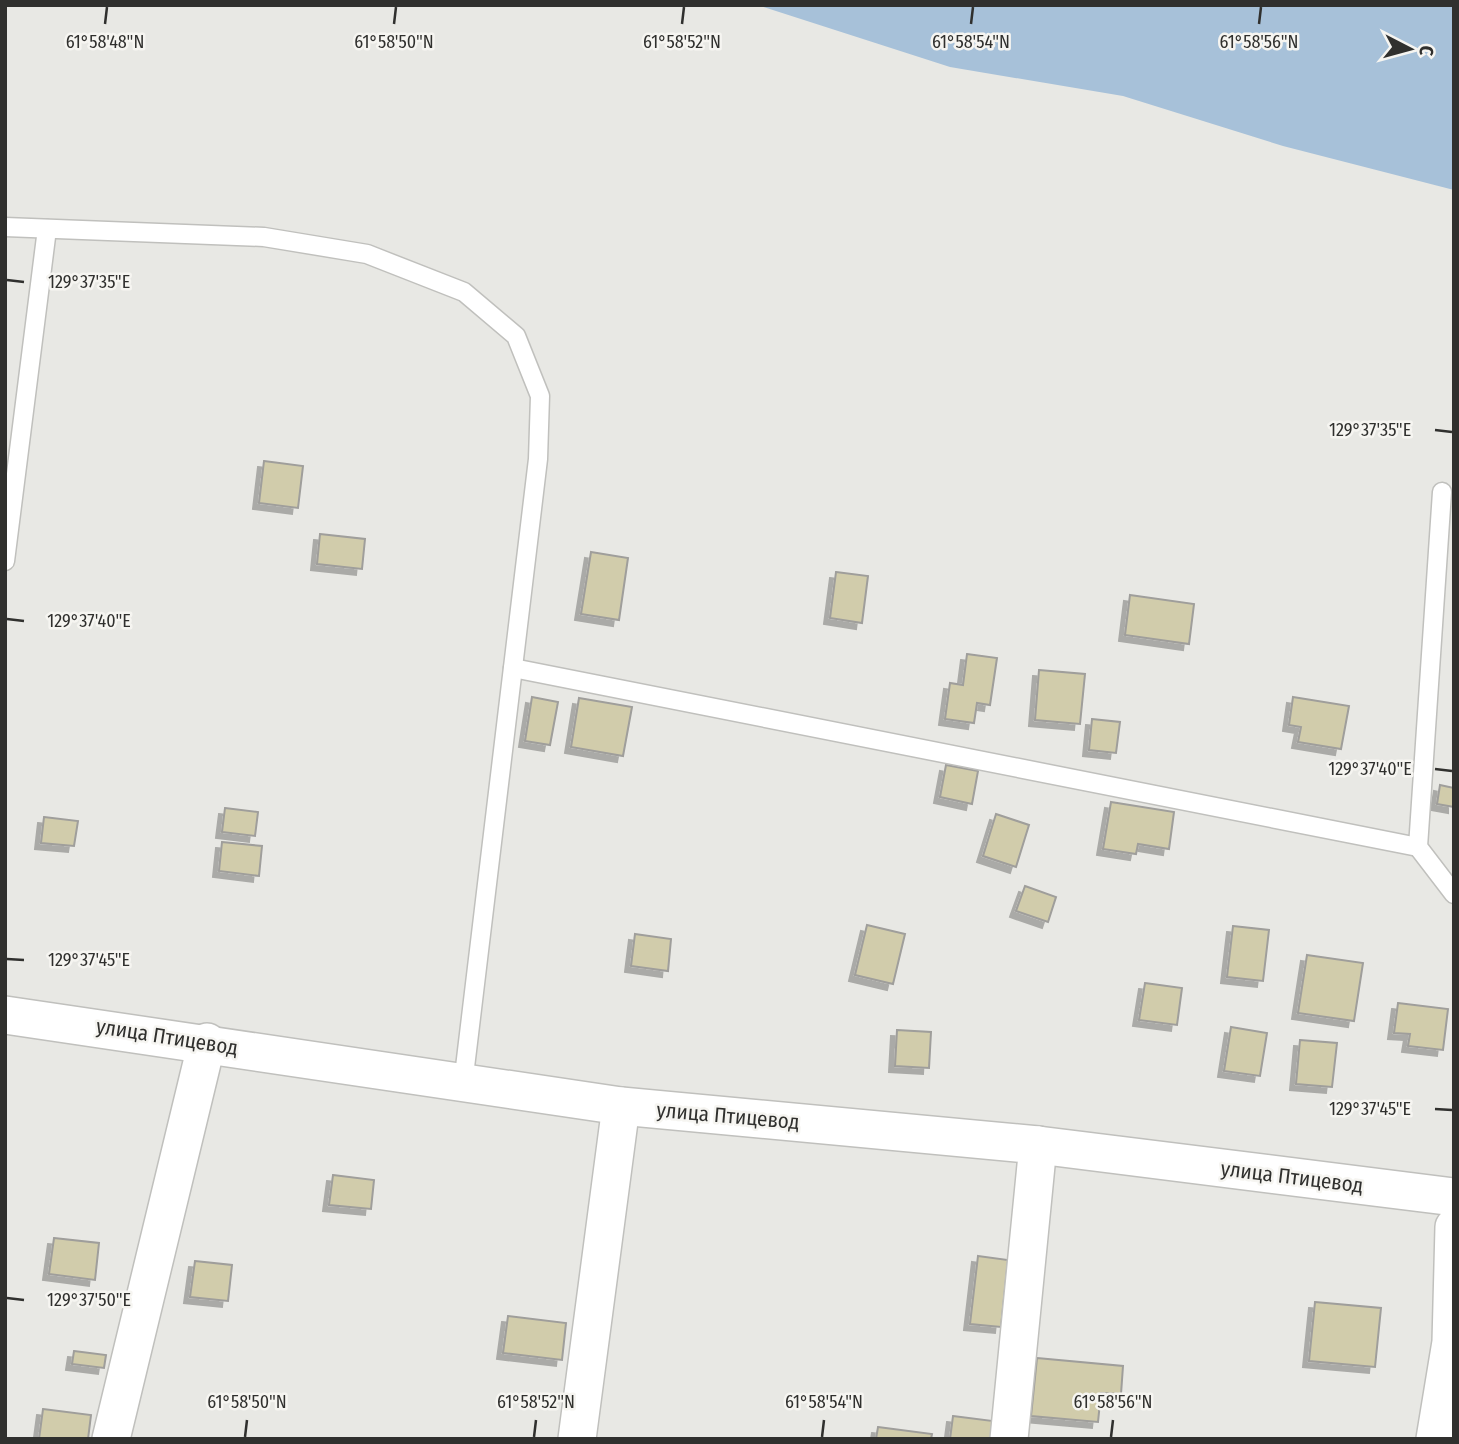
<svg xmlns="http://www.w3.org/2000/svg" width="1459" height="1444" font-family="'Fira Sans Condensed',sans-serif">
<defs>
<filter id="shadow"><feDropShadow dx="-6" dy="6" stdDeviation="0" flood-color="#0004"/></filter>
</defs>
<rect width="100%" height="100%" fill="#e8e8e4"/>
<path fill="#a7c1d9" d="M757 5H1454V190L1283 146 1123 96 950 67Z"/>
<g fill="#d1ccab" stroke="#9f9e9b" stroke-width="2" filter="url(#shadow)">
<path d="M264 461 303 466 298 508 259 503Z"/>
<path d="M320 534 365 539 362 569 317 564Z"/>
<path d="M591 552 628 558 619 620 581 614Z"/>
<path d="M836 572 868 576 862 623 830 618Z"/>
<path d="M1130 595 1194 604 1189 644 1125 635Z"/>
<path d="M967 654 997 658 990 705 977 703 974 723 945 719 950 683 963 685Z"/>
<path d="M1039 670 1085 674 1080 724 1035 720Z"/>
<path d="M532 697 558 702 550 745 525 741Z"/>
<path d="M1293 697 1349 706 1341 749 1298 742 1301 727 1289 725Z"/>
<path d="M579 698 632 707 623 756 571 747Z"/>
<path d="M1092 719 1120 722 1116 753 1089 750Z"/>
<path d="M946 765 978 771 972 804 940 797Z"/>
<path d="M1440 785 1454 788V807L1437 804Z"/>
<path d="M1111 802 1174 812 1169 849 1138 844 1136 854 1103 849Z"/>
<path d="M225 808 258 812 255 836 222 832Z"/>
<path d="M996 814 1029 825 1016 867 983 856Z"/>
<path d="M44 817 78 821 74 846 41 843Z"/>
<path d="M222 842 262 846 259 876 219 871Z"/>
<path d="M1025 886 1056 897 1048 922 1016 911Z"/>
<path d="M867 925 905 934 893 984 855 975Z"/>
<path d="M1233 926 1269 930 1263 981 1227 977Z"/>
<path d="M635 934 671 939 668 971 631 966Z"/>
<path d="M1307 955 1363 963 1354 1021 1298 1013Z"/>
<path d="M1145 983 1182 988 1177 1025 1139 1020Z"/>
<path d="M1398 1003 1448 1009 1443 1050 1408 1046 1410 1034 1394 1033Z"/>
<path d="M1231 1027 1267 1033 1260 1076 1224 1071Z"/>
<path d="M897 1030 931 1032 929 1068 895 1066Z"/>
<path d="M1300 1040 1337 1043 1332 1087 1296 1084Z"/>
<path d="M333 1175 374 1180 371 1209 329 1205Z"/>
<path d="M54 1238 99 1243 95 1280 49 1274Z"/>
<path d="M978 1256 1008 1260 1001 1327 970 1324Z"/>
<path d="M195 1261 232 1265 228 1301 190 1297Z"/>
<path d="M1315 1302 1381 1308 1375 1367 1309 1361Z"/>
<path d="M508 1316 566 1323 562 1360 503 1353Z"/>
<path d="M74 1351 106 1355 104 1368 72 1364Z"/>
<path d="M1037 1358 1123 1366 1121 1394 1101 1393 1098 1422 1031 1416Z"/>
<path d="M43 1409 91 1415 88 1439H39Z"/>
<path d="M953 1416 993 1421 991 1439H950Z"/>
<path d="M878 1427 932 1434 931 1439H876Z"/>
</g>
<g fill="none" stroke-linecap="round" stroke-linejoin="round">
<g stroke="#c0c0bd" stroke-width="21">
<g id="service">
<path d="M5 227 264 237 367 254 464 292 516 336 540 396 538 459 463 1084"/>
<path d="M1442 492 1418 847 1454 894"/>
<path d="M5 561 47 229"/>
<path d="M513 668 1418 847"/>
</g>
</g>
<g stroke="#c0c0bd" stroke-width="40">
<g id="minor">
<path d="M5 1015 621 1106 1038 1145 1454 1197"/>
<path d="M111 1439 207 1042"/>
<path d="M577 1439 621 1106"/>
<path d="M1009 1439 1038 1145"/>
<path d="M1435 1439 1451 1342 1454 1227"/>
</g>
</g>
<use href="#service" stroke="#fff" stroke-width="18"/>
<use href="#minor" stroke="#fff" stroke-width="37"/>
</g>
<path fill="none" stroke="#30302e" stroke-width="2.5" d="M105 24 107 7M394 24 396 7M682 24 684 7M971 24 973 7M1259 24 1261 7M7 280 24 282M1435 430 1452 432M7 619 24 621M1435 769 1452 771M7 959 24 960M1435 1109 1452 1110M7 1298 24 1300M245 1437 247 1420M534 1437 536 1420M822 1437 824 1420M1111 1437 1113 1420"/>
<g text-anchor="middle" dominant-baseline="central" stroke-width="5" stroke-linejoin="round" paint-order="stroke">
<g font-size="21" fill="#30302e" stroke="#f6f5f1">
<text transform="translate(167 1037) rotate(9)">улица Птицевод</text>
<text transform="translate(728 1116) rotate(5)">улица Птицевод</text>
<text transform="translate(1292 1177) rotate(7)">улица Птицевод</text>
</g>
</g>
<g font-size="18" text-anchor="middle" fill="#30302e" stroke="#f6f5f1" stroke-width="5" stroke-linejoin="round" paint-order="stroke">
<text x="105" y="48">61°58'48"N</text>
<text x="394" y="48">61°58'50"N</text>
<text x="682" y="48">61°58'52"N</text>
<text x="971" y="48">61°58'54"N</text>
<text x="1259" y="48">61°58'56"N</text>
<text x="89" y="288">129°37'35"E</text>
<text x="1370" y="436">129°37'35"E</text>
<text x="89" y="627">129°37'40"E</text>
<text x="1370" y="775">129°37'40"E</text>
<text x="89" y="966">129°37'45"E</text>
<text x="1370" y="1115">129°37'45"E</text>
<text x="89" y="1306">129°37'50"E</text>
<text x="247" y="1408">61°58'50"N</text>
<text x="536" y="1408">61°58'52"N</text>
<text x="824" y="1408">61°58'54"N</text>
<text x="1113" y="1408">61°58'56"N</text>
</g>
<rect width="1459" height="1444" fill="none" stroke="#30302e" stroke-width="14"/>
<g transform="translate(1410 49) rotate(96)" stroke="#f6f5f1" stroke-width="5" paint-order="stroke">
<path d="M0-5L12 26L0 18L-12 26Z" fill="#30302e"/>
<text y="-10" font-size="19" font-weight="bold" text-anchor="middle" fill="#30302e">С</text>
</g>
</svg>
